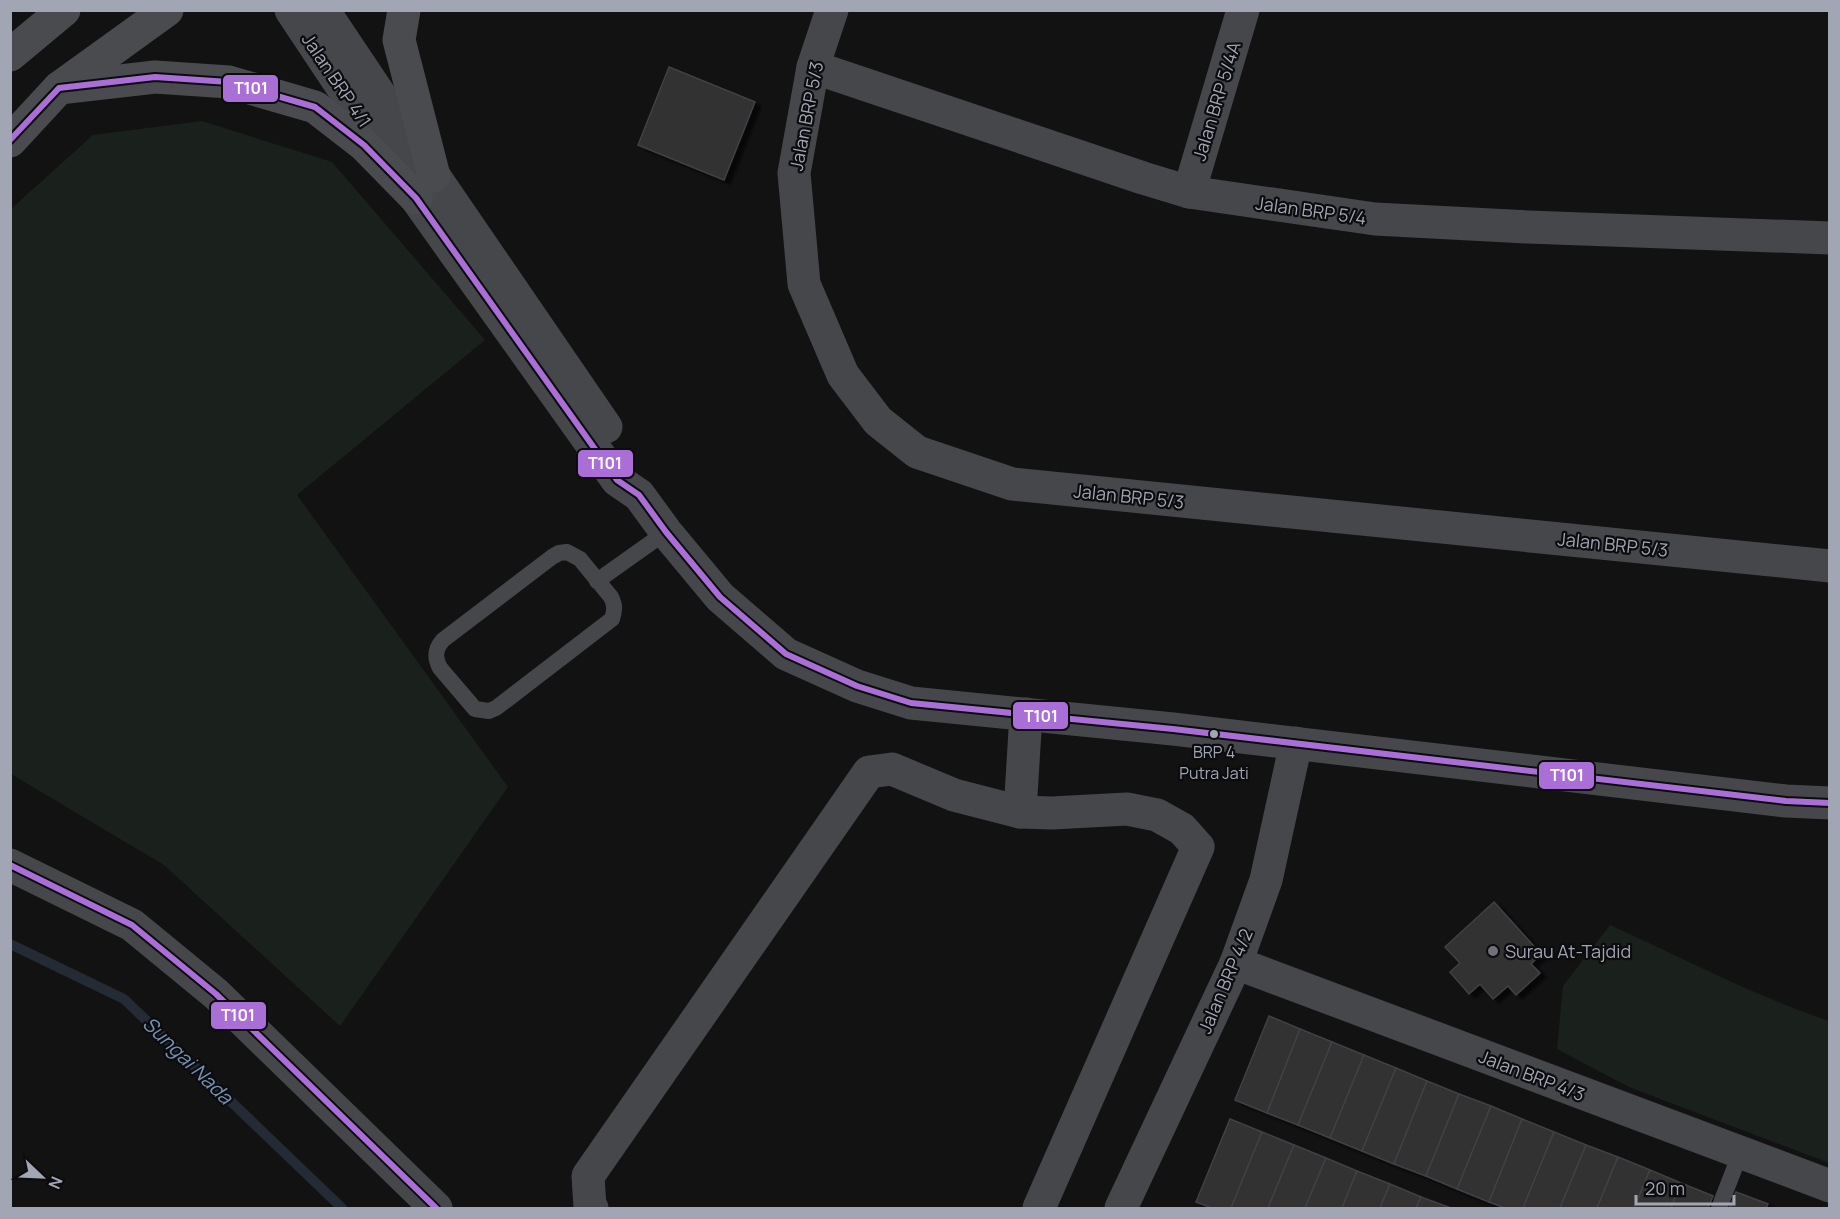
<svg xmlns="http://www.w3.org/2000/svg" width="1840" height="1219" font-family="Manrope,sans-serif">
<defs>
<filter id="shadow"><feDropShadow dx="6" dy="4" stdDeviation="1.5" flood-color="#0009"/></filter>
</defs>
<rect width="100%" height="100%" fill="#121212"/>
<g fill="#1a211c">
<path d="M202 121 332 162 485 340 297 495 508 787 340 1026 164 865 11 774V209L93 135Z"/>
<path d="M1610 925C1683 958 1754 996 1829 1021V1163L1629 1087 1557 1049 1563 986Z"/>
</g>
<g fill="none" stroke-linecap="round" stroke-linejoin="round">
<path stroke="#252b34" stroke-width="10" d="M10 944 124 999 342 1208"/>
</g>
<g fill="#303031" stroke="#404146" stroke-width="1.5" filter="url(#shadow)">
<path d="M669 67 755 102 724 180 638 145Z"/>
<path d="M1494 902 1541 954 1531 964 1540 973 1516 995 1508 986 1493 999 1480 984 1469 994 1450 972 1460 963 1445 947Z"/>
<path d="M1269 1016 1300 1029 1267 1113 1235 1100Z"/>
<path d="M1300 1029 1332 1042 1298 1125 1267 1113Z"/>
<path d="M1332 1042 1364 1055 1330 1138 1298 1125Z"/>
<path d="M1364 1055 1396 1068 1362 1151 1330 1138Z"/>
<path d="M1396 1068 1427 1081 1394 1164 1362 1151Z"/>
<path d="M1427 1081 1459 1094 1426 1176 1394 1164Z"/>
<path d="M1459 1094 1491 1106 1457 1189 1426 1176Z"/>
<path d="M1491 1106 1522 1119 1489 1202 1457 1189Z"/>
<path d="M1230 1119 1262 1132 1231 1208H1212L1196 1202Z"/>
<path d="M1522 1119 1554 1132 1523 1208H1505L1489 1202Z"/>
<path d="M1262 1132 1294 1145 1268 1208H1231Z"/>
<path d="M1554 1132 1586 1145 1560 1208H1523Z"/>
<path d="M1294 1145 1326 1158 1305 1208H1268Z"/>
<path d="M1586 1145 1618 1157 1597 1208H1560Z"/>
<path d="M1618 1157 1650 1170 1634 1208H1597Z"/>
<path d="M1326 1158 1357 1171 1342 1208H1305Z"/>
<path d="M1650 1170 1681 1183 1671 1208H1634Z"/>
<path d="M1357 1171 1390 1184 1380 1208H1342Z"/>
<path d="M1681 1183 1713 1196 1708 1208H1671Z"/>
<path d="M1390 1184 1421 1197 1416 1208H1380Z"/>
<path d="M1736 1192 1768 1204 1766 1208H1729Z"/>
<path d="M1421 1197 1451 1208H1416Z"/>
</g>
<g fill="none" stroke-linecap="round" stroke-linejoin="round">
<g stroke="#46474b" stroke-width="16">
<path d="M567 552 580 559 611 597C615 605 615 610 612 619L496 708 489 711 475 709 440 668C434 657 435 649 443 640L552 557 559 553Z"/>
<path d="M597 581 666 532"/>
<path d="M1719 1208 1740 1154"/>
</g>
<g stroke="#46474b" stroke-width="33">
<path d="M291 10 416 198 617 480 639 495 666 532 720 597 786 654 857 686 911 703 1173 729 1786 801 1830 803"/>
<path d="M323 10 434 176 606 427"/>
<path d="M832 10 813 67 794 173 804 284 843 375 878 421 917 452 1012 484 1830 566"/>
<path d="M813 67 1143 178 1189 192 1375 219 1528 227 1830 238"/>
<path d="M1189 192 1243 10"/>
<path d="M1020 812 1026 714"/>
<path d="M1236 963 1830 1186"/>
<path d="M592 1208 590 1207 588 1176 869 772 892 769 954 795 1020 812 1052 813 1127 809 1157 815 1182 829 1198 847 1039 1208"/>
<path d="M1121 1208 1236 963 1266 880 1296 743"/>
</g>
<path stroke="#46474b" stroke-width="33" d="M10 865 132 925 216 994 436 1208"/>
<g stroke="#4a4b4f" stroke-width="33">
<path d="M404 10 399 40 434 176"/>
<path d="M10 55 64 10"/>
<path d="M59 88 155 77 229 82 315 107 364 145 416 198"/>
<path d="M10 141 59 88 167 10"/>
</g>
<g stroke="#0c0c0e" stroke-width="10">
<g id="bus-1">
<path d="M10 140 59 88 155 77 229 82 315 107 364 145 416 198 617 480 639 495 666 532 720 597 786 654 857 686 911 703 1173 729 1786 801 1830 803"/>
<path d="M10 865 132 925 216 994 436 1208"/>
</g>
</g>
<use href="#bus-1" stroke="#aa6ed7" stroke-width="6"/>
</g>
<circle fill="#a2a5b4" stroke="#0c0c0e" stroke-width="2" cx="1214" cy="734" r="5"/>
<circle fill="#70727b" stroke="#0c0c0e" stroke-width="2" cx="1493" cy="951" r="6"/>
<g text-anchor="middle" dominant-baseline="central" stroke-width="4.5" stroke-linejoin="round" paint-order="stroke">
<g font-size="16" fill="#a2a5b4" stroke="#0c0c0e">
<text x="1214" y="752">BRP 4<tspan x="1214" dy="21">Putra Jati</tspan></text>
</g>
<g font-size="18" fill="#a2a5b4" stroke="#0c0c0e">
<text transform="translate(337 80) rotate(56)">Jalan BRP 4/1</text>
<text transform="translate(1216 101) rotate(-73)">Jalan BRP 5/4A</text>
<text transform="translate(806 116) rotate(-79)">Jalan BRP 5/3</text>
<text transform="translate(1311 210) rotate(8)">Jalan BRP 5/4</text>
<text transform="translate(1129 496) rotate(6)">Jalan BRP 5/3</text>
<text transform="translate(1613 544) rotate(6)">Jalan BRP 5/3</text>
<text transform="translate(1225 981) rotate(-67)">Jalan BRP 4/2</text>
<text transform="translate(1532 1075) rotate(21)">Jalan BRP 4/3</text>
</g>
<g font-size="18" fill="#a2a5b4" stroke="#0c0c0e" text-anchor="start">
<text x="1505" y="951">Surau At-Tajdid</text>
</g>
<g font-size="20" font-style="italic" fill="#7690b2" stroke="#0c0c0e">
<text transform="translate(188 1060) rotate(44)">Sungai Nada</text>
</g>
</g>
<g stroke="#0c0c0e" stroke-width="2">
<rect x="222" y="74" width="57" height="29" rx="6" fill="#aa6ed7"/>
<rect x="577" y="449" width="57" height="29" rx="6" fill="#aa6ed7"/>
<rect x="1012" y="701" width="57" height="29" rx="6" fill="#aa6ed7"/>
<rect x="1538" y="761" width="57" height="29" rx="6" fill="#aa6ed7"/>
<rect x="210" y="1001" width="57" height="29" rx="6" fill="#aa6ed7"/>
</g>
<g font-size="16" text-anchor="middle" font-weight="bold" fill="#fff">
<text x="251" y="94">T101</text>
<text x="605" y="469">T101</text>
<text x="1041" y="722">T101</text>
<text x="1567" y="781">T101</text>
<text x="238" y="1021">T101</text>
</g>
<rect width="1840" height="1219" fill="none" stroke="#a2a5b4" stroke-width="24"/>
<g transform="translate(42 1177) rotate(113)" stroke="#0c0c0e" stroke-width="4.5" paint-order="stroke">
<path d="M0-4.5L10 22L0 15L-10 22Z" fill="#a2a5b4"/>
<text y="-9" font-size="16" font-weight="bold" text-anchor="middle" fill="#a2a5b4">N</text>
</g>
<path d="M1636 1195v9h98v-9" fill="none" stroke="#a2a5b4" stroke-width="3"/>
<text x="1645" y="1195" font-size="18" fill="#a2a5b4" stroke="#0c0c0e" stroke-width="4.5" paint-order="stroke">20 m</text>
</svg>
